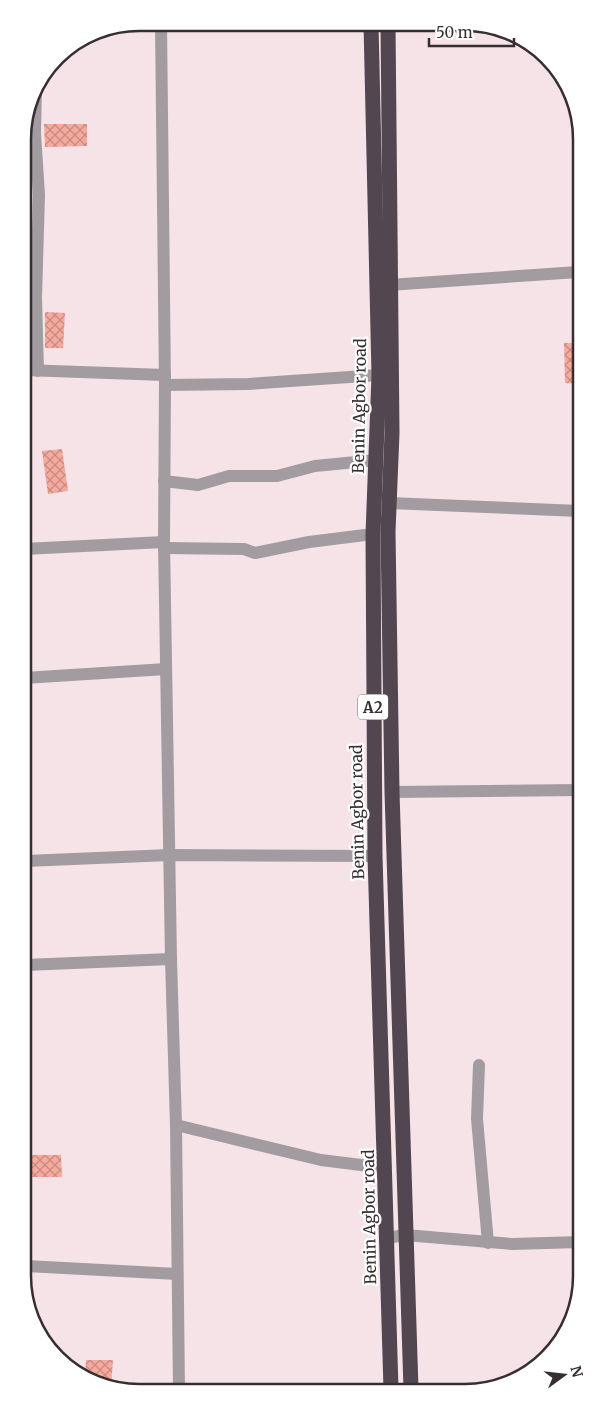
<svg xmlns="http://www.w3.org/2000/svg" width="604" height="1415" font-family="Merriweather,serif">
<defs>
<pattern id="building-cross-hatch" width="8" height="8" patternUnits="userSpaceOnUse" patternTransform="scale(1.25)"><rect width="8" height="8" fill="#f6aa9e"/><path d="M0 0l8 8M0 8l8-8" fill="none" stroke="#c88b81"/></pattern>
</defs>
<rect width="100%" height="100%" fill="#f6e3e8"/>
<g fill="url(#building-cross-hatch)">
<path d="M44 124H87V146L45 147Z"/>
<path d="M45 312 65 313 63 348H45Z"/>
<path d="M564 343H578V384L565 383Z"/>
<path d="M62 449 68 491 48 494 42 451Z"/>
<path d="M26 1155H61L62 1177H26Z"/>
<path d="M86 1360H113L111 1387 85 1374Z"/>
</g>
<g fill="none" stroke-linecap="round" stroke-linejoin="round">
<g stroke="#a29ca1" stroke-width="12">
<path d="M161 23 165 385 164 542 171 959 176 1125 179 1390"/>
<path d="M36 85 35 133 39 195 36 298 38 371"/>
<path d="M577 108 578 121"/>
<path d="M389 285 578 272"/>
<path d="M24 370 165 375"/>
<path d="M165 385 248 384 379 375"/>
<path d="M164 481 198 485 229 476H277L315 466 377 460"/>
<path d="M389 503 579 511"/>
<path d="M164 548 244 549 255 553 309 542 373 534"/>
<path d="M24 549 164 542"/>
<path d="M24 678 166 669"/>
<path d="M392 792 580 790"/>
<path d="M25 861 170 855 375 856"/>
<path d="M25 965 171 959"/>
<path d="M479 1065 477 1119 488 1243"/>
<path d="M176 1125 321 1160 385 1168"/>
<path d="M387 1238 405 1235 512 1244 581 1242"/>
<path d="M26 1266 177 1274"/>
</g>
<g stroke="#524751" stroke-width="15">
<path d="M371 24 379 375 373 534 375 856 391 1389"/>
<path d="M388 24 392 433 388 532 392 792 411 1389"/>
</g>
</g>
<g text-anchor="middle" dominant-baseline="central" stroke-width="4.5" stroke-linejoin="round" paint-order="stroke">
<rect fill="#fff" stroke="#726d6f" stroke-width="1" x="358" y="694.5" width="30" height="25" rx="4"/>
<g font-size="15" font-weight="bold" fill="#362e31">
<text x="373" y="707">A2</text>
</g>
<g font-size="16" fill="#362e31" stroke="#fff">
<text transform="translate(359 406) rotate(-89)">Benin Agbor road</text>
<text transform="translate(357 812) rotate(-91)">Benin Agbor road</text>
<text transform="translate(369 1217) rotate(-91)">Benin Agbor road</text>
</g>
</g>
<path d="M0 0H604V1415H0ZM139 31H465A108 108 0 0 1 573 139V1276A108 108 0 0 1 465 1384H139A108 108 0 0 1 31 1276V139A108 108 0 0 1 139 31Z" fill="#fff" fill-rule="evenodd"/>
<path fill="none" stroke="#362e31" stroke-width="2.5" d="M139 31H465A108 108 0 0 1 573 139V1276A108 108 0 0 1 465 1384H139A108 108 0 0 1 31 1276V139A108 108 0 0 1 139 31Z"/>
<g transform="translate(564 1375) rotate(75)" stroke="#ffffff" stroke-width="4" paint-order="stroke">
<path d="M0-4L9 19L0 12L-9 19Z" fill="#362e31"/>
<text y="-8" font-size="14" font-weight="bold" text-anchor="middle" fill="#362e31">N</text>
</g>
<path d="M429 38v8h85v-8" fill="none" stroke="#362e31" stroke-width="2.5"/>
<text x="436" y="38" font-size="15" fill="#362e31" stroke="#ffffff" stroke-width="4" paint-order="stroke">50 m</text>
</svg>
